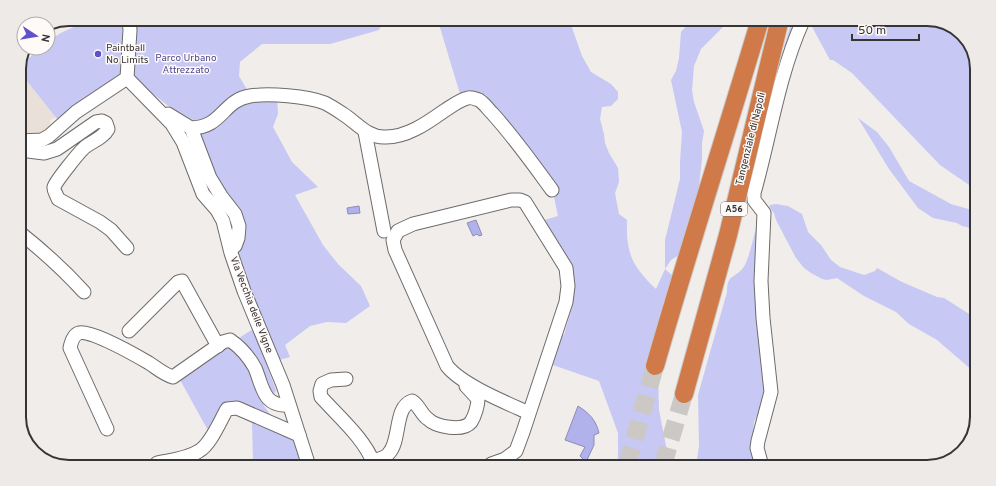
<svg xmlns="http://www.w3.org/2000/svg" width="996" height="486" font-family="Overpass,sans-serif">
<rect width="100%" height="100%" fill="#f0edeb"/>
<path fill="#eae0da" d="M19 71 56 117 50 120 51 127 44 133 36 136 19 135Z"/>
<g fill="#c7c8f4">
<path d="M101 19H115L122 22 123 37 120 75 58 120 19 71V66L41 48H48V42C65 28 80 25 101 19Z"/>
<path d="M136 19 383 21 379 30 330 44H262L240 62 239 76 249 93 202 125 167 105 133 78 137 43Z"/>
<path d="M438 21 570 22 582 56 591 72 611 84 618 92V99L611 106 602 107 600 119 604 134 605 143 609 153 618 168 619 182 615 193 619 214 627 220C626 254 632 266 656 289L665 269V240L680 179V162L682 132 671 80 676 71 679 58 681 32 689 23H727L701 49 694 66 692 90 694 102 704 131 702 143V159L698 195 682 253 671 260 665 269 675 278 649 369 651 375 658 377 659 410 670 466 617 465 618 458V433L599 381 550 364 559 334 564 335 573 304 569 300 570 270 541 221 558 216 554 197 555 182 486 95 468 90 460 94Z"/>
<path d="M791 23H797L787 47H784Z"/>
<path d="M810 23 949 24 969 42 977 66 975 189 940 165 852 73 833 60H830Z"/>
<path d="M277 97 278 114 273 127 292 162 318 187 295 195 323 245 338 264 361 286 370 306 346 323 327 322 310 326 285 345 290 357 279 360 268 340 237 253 243 238 218 187 199 139 201 134 215 126 247 99Z"/>
<path d="M858 118 877 132 889 147 909 181 951 204 975 211V229L962 226 957 223 933 218 918 208 889 169Z"/>
<path d="M776 204 788 206 802 214 808 232 821 245 831 260 840 267 864 275 875 271 877 268 902 282 937 297 944 298 974 317 973 371 937 340 909 324 896 312 864 296 837 278 827 280 822 279 811 273 804 268 796 258 776 220 774 213 769 207 770 205Z"/>
<path d="M757 224 768 394 754 422 751 452 756 466H696L699 446 698 395 727 292C727 274 734 279 743 268 749 260 754 235 757 224Z"/>
<path d="M253 329 276 390 275 393 270 391 236 340Z"/>
<path d="M231 344 252 371 264 406 275 421 240 406 210 434 179 378Z"/>
<path d="M246 415 289 432 303 463H253L252 423Z"/>
</g>
<g fill="#b1b2ec" stroke="#8c8cb5">
<path d="M359 206 360 213 348 214 347 208Z"/>
<path d="M476 220 482 235 479 236 477 234 473 236 467 223Z"/>
<path d="M578 406C589 413 596 420 599 433L594 435V445L586 462 580 456 585 447 565 440Z"/>
</g>
<g fill="none" stroke-linecap="round" stroke-linejoin="round">
<g stroke="#cbc8c6" stroke-width="18" stroke-dasharray="18 9" stroke-linecap="butt">
<path d="M627 465 655 366"/>
<path d="M663 465 684 394"/>
</g>
<g stroke="#6e6b6a" stroke-width="15">
<g id="minor">
<path d="M127 78 172 124 183 142 203 194 217 210 223 221 231 253 244 291 283 385 308 463"/>
<path d="M168 114 191 128 210 178 221 196 235 214 239 226 238 238 235 246"/>
<path d="M191 128C222 128 223 100 250 96 269 93 307 96 325 103 331 106 337 110 343 114 357 123 367 137 384 137 406 138 427 123 444 111 452 106 459 100 468 98 471 97 476 99 479 100 484 103 488 109 492 113 514 137 533 164 552 190"/>
<path d="M365 132 384 231"/>
<path d="M19 141 42 140 49 136 76 112 127 78 130 30 129 19"/>
<path d="M19 145 22 149 28 151 44 153 57 149 96 122 102 121 106 123 108 129C103 138 93 141 85 147 80 151 56 181 54 187 53 190 57 195 58 199L100 222 111 230 127 248"/>
<path d="M19 232C43 251 64 270 84 292"/>
<path d="M129 331 178 282 182 281 218 346"/>
<path d="M346 379 331 380 322 384 320 391 321 397C339 417 364 438 374 464"/>
<path d="M107 429 70 348C71 343 73 335 79 333 90 329 137 356 149 363 157 368 163 374 173 377L223 342 230 340C240 347 249 357 255 368 263 387 263 407 289 405"/>
<path d="M372 461C378 459 386 458 389 453 401 440 394 407 412 401 419 405 421 414 428 419 436 427 463 432 471 422 475 416 478 405 478 399L466 386"/>
<path d="M157 463C171 460 187 459 199 451 211 444 220 421 227 409L237 408 299 435"/>
<path d="M491 464 505 459 516 451 523 432 566 302 568 286 566 268 525 202 520 200H511L413 224 398 231 393 240 395 250 447 366C462 385 507 403 529 413"/>
<path d="M762 466 757 448 758 441 771 392 763 318 761 281 764 213 754 200V193C770 137 778 77 802 23"/>
</g>
</g>
<g stroke="#cbcaca" stroke-width="20">
<g id="highway">
<path d="M655 366C688 251 725 137 759 23"/>
<path d="M684 394 728 235 779 23"/>
</g>
</g>
<use href="#minor" stroke="#fff" stroke-width="13"/>
<use href="#highway" stroke="#d17a49" stroke-width="18"/>
</g>
<circle fill="#6050c9" stroke="#fefaf8" stroke-width="1.5" cx="98" cy="54" r="4"/>
<g text-anchor="middle" dominant-baseline="central" stroke-width="3" stroke-linejoin="round" paint-order="stroke">
<rect fill="#fefaf8" stroke="#726f6f" stroke-width="1" x="721" y="202" width="26" height="14" rx="3"/>
<g font-size="9" font-weight="bold" fill="#363434">
<text x="734" y="209">A56</text>
</g>
<g font-size="10" fill="#363434" stroke="#fefaf8" text-anchor="start">
<text x="106" y="48">Paintball<tspan x="106" dy="12">No Limits</tspan></text>
</g>
<g font-size="10" fill="#4f4a91" stroke="#fefaf8">
<text x="186" y="58">Parco Urbano<tspan x="186" dy="12">Attrezzato</tspan></text>
</g>
<g font-size="10" fill="#363434" stroke="#fefaf8">
<text transform="translate(751 139) rotate(-76)">Tangenziale di Napoli</text>
<text transform="translate(251 305) rotate(69)">Via Vecchia delle Vigne</text>
</g>
</g>
<path d="M0 0H996V486H0ZM69 26H927A43 43 0 0 1 970 69V417A43 43 0 0 1 927 460H69A43 43 0 0 1 26 417V69A43 43 0 0 1 69 26Z" fill="#eeeae8" fill-rule="evenodd"/>
<path fill="none" stroke="#363434" stroke-width="2" d="M69 26H927A43 43 0 0 1 970 69V417A43 43 0 0 1 927 460H69A43 43 0 0 1 26 417V69A43 43 0 0 1 69 26Z"/>
<g transform="translate(36 36) rotate(102)"><circle r="19" fill="#fefaf8" stroke="#aeabaa"/>
<path d="M0-3L7 15L0 10L-7 15Z" fill="#6050c9"/>
<text y="-6" font-size="11" font-weight="bold" text-anchor="middle" fill="#363434">N</text>
</g>
<path d="M852 34v6h67v-6" fill="none" stroke="#363434" stroke-width="2"/>
<text x="858" y="34" font-size="12" fill="#363434" stroke="#fefaf8" stroke-width="3" paint-order="stroke">50 m</text>
</svg>
